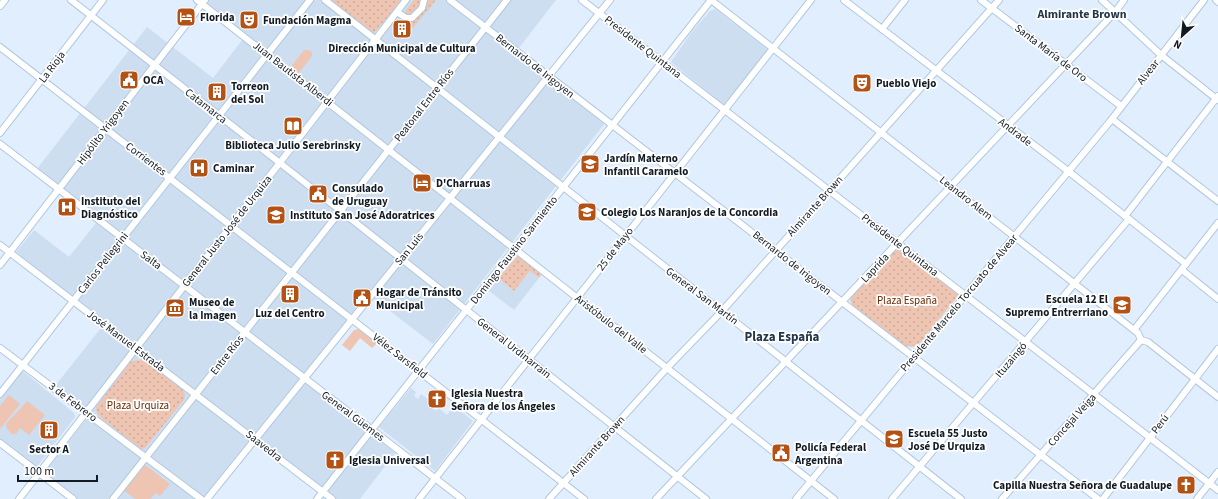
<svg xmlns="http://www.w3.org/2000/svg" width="1218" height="499" font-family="'Source Sans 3',sans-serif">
<defs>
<pattern id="park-dots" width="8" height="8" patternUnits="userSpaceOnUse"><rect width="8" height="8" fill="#eec5b2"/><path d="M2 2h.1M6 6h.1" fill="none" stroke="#cba999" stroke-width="1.8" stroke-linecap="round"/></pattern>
</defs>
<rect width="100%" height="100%" fill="#e1eefe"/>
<g fill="#cddef0">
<path d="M192 0H556L515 53 605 123 433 344 373 298 306 383 395 453 360 499H328L251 440 205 499H77L45 472 92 412 55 386 101 328 37 278 41 272 16 252 34 230 69 257 96 223 33 174 147 27 213 78 243 39Z"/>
<path d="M715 9 767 49V52L724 105 671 62 691 33 710 11Z"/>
<path d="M530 271 539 278 514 310 488 290 498 278 514 291Z"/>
<path d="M21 372H24L74 413 75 417 36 468 0 440V399Z"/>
<path d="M411 388 416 392 414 396 418 399 421 394 433 403 430 406 436 411 439 408 447 415 454 406 473 421 435 471 379 427Z"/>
</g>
<g fill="#eec5b2">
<path d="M304 50H308L312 52V56L298 74 290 68Z"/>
<path d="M359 329 377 343 372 348 360 338 350 351 342 345 354 330Z"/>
<path d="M9 395 20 404 0 429V406Z"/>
<path d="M27 401 45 415 29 435 20 428 16 434H12L7 429 6 424C13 415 20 410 27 401Z"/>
<path d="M145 465 170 484 160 496 156 493 150 499H135L122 489 141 466Z"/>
</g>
<g fill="url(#park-dots)">
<path d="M329 0H402L374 33Z"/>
<path d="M414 0H436L413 28 400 18Z"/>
<path d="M900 250 910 255 956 290 958 296 920 343 912 347 905 346 853 306 850 300 853 293 893 251Z"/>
<path d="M518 255 542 274 539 278 530 271 514 291 498 278Z"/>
<path d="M144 360 181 388 185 394 184 400 145 448 141 449 101 418 97 413 96 407 131 361Z"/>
</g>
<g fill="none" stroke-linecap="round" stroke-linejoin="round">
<g stroke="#b1c8e0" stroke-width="8">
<g id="minor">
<path d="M71 0 280 163 706 499"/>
<path d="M197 0 834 499"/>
<path d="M325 0 961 499"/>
<path d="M450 0 1098 499"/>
<path d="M582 0 1218 490"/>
<path d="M711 0 1134 330 1138 333 1141 340 1148 342 1218 397"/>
<path d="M844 0 1068 171 1186 264"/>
<path d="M981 0 1121 106"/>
<path d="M1102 0 1161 55 1218 100"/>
<path d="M1216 0 1218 2"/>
<path d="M0 6 5 0"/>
<path d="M397 12 406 18H412L422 8 424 0"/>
<path d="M882 29 905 0"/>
<path d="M0 47 584 499"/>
<path d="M1112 119 1218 201"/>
<path d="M0 133 103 0"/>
<path d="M0 144 462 499"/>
<path d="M1125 216 1218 96"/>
<path d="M0 245 332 499"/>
<path d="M0 265 205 0"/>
<path d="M1182 270 1218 299"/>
<path d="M1134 330 1218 223"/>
<path d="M0 348 201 499"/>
<path d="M0 394 310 0"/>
<path d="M0 443 73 499"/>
<path d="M19 499 406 0"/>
<path d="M113 499 507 0"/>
<path d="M207 499 610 0"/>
<path d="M317 499 711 0"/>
<path d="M419 499 811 0"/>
<path d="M549 499 667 368 722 311 999 0"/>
<path d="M656 499 1116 11 1124 0"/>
<path d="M796 499 1112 119 1204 0"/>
<path d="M892 499 1129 219"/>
<path d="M1002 499 1141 340"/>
<path d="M1103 499 1218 349"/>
<path d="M1197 499 1218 472"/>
</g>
</g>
<use href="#minor" stroke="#fff" stroke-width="6"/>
</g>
<defs>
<g id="hotel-square" transform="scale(1)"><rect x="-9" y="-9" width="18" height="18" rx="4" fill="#b45215" stroke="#fff"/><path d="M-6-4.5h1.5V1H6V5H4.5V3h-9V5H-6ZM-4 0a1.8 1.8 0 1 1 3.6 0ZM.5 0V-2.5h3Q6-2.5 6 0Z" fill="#fff"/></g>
<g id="theatre-square" transform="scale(1)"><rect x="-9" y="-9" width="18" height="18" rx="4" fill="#b45215" stroke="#fff"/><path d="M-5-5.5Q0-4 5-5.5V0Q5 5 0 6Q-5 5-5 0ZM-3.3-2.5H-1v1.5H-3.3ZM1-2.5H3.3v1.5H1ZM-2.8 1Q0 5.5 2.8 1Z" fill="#fff"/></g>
<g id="building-square" transform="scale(1)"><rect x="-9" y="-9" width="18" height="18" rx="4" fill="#b45215" stroke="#fff"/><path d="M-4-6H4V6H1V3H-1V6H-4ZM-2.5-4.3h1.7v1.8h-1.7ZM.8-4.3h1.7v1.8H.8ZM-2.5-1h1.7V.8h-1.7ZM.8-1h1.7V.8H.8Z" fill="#fff"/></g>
<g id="civic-square" transform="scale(1)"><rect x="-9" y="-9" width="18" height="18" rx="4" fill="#b45215" stroke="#fff"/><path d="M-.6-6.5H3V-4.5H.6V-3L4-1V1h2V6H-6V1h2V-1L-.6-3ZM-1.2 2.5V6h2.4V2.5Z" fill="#fff"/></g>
<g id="library-square" transform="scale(1)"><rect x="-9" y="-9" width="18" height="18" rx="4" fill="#b45215" stroke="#fff"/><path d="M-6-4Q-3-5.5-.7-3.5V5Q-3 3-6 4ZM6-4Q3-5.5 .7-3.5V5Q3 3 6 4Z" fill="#fff"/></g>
<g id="school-square" transform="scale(1)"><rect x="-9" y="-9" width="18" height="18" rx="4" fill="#b45215" stroke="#fff"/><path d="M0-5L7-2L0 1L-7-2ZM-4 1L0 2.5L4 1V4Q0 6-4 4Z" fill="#fff"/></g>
<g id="hospital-square" transform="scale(1)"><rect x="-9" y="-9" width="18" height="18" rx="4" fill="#b45215" stroke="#fff"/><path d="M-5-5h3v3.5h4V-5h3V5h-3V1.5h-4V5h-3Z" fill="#fff"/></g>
<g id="museum-square" transform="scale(1)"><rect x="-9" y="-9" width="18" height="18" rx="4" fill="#b45215" stroke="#fff"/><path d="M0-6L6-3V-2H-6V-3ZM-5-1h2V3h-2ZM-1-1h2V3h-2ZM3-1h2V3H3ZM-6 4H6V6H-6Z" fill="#fff"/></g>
<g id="church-square" transform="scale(1)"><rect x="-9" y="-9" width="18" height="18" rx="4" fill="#b45215" stroke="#fff"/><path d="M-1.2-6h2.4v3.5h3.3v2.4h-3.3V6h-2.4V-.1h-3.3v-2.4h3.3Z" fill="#fff"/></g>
</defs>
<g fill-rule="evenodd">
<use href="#hotel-square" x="186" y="17"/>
<use href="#theatre-square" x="249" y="20"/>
<use href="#building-square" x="402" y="29"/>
<use href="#civic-square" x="129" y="80"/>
<use href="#theatre-square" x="862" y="83"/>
<use href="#building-square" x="217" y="92"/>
<use href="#library-square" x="293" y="126"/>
<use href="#school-square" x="590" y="164"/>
<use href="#hospital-square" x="199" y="168"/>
<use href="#hotel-square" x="422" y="183"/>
<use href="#civic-square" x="318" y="194"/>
<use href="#hospital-square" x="67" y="207"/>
<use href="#school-square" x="587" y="212"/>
<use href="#school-square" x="276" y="215"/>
<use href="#building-square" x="290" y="294"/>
<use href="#civic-square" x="362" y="298"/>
<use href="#school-square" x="1122" y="305"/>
<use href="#museum-square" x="175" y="308"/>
<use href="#church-square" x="437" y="399"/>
<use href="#building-square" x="49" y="430"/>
<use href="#school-square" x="894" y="439"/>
<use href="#civic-square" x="781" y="453"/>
<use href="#church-square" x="335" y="460"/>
<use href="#church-square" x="1186" y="485"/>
</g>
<g text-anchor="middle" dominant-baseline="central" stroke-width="3.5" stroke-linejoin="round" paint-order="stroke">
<g font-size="11" font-weight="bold" fill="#121b24" stroke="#fff" text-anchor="start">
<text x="200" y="17">Florida</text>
<text x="263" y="20">Fundación Magma</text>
<text x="402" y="48" text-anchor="middle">Dirección Municipal de Cultura</text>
<text x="143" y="80">OCA</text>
<text x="876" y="83">Pueblo Viejo</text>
<text x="231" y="86">Torreon<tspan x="231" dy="13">del Sol</tspan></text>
<text x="293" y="145" text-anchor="middle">Biblioteca Julio Serebrinsky</text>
<text x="604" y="158">Jardín Materno<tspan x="604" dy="13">Infantil Caramelo</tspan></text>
<text x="213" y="168">Caminar</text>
<text x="436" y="183">D'Charruas</text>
<text x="332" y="188">Consulado<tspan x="332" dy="13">de Uruguay</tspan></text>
<text x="81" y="201">Instituto del<tspan x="81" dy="13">Diagnóstico</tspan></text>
<text x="601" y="212">Colegio Los Naranjos de la Concordia</text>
<text x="290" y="215">Instituto San José Adoratrices</text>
<text x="376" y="292">Hogar de Tránsito<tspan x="376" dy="13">Municipal</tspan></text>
<text x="1108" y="299" text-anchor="end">Escuela 12 El<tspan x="1108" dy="13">Supremo Entrerriano</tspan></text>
<text x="189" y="302">Museo de<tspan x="189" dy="13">la Imagen</tspan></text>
<text x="290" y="313" text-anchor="middle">Luz del Centro</text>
<text x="451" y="393">Iglesia Nuestra<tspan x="451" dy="13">Señora de los Ángeles</tspan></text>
<text x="908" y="433">Escuela 55 Justo<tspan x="908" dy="13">José De Urquiza</tspan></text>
<text x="795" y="447">Policía Federal<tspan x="795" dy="13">Argentina</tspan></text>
<text x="49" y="449" text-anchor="middle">Sector A</text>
<text x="349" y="460">Iglesia Universal</text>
<text x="1172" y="485" text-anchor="end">Capilla Nuestra Señora de Guadalupe</text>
</g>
<g font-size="11" fill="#121b24" stroke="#fff">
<text transform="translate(643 47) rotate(38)">Presidente Quintana</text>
<text transform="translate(1051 53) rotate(37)">Santa María de Oro</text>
<text transform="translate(535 66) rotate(38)">Bernardo de Irigoyen</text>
<text transform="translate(52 67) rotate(-53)">La Rioja</text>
<text transform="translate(1148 72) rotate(-52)">Alvear</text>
<text transform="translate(293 74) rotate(38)">Juan Bautista Alberdi</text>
<text transform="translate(424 105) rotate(-52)">Peatonal Entre Ríos</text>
<text transform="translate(206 106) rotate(38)">Catamarca</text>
<text transform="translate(103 132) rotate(-53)">Hipólito Yrigoyen</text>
<text transform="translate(1015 132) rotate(37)">Andrade</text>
<text transform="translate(146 159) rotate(37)">Corrientes</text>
<text transform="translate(966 198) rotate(38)">Leandro Alem</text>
<text transform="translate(815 206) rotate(-48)">Almirante Brown</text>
<text transform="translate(227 231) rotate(-52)">General Justo José de Urquiza</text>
<text transform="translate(900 245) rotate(38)">Presidente Quintana</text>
<text transform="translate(409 249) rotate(-51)">San Luis</text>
<text transform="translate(615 249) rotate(-52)">25 de Mayo</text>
<text transform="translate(514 250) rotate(-52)">Domingo Faustino Sarmiento</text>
<text transform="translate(151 260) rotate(36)">Salta</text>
<text transform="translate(103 263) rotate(-52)">Carlos Pellegrini</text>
<text transform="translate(792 263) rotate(38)">Bernardo de Irigoyen</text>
<text transform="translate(875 268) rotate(-47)">Laprida</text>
<text transform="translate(702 296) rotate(37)">General San Martín</text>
<text transform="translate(959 303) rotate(-50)">Presidente Marcelo Torcuato de Alvear</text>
<text transform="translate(611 324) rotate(38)">Aristóbulo del Valle</text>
<text transform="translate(126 341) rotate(37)">José Manuel Estrada</text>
<text transform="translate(514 348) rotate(38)">General Urdinarrain</text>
<text transform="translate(227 355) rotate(-52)">Entre Ríos</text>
<text transform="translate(400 356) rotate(38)">Vélez Sarsfield</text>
<text transform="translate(1011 360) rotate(-50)">Ituzaingó</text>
<text transform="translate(73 402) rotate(37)">3 de Febrero</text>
<text transform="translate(353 416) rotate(37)">General Güemes</text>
<text transform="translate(1072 420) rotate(-48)">Concejal Veiga</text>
<text transform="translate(1160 424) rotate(-53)">Perú</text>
<text transform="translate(264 446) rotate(38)">Saavedra</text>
<text transform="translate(597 446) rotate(-48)">Almirante Brown</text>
</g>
<g font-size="11" fill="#672800" stroke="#fff">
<text x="907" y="300">Plaza España</text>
<text x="138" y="405">Plaza Urquiza</text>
</g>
<g font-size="12" font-weight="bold" fill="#23364a" stroke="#fff">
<text x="1082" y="14">Almirante Brown</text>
</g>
<g font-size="13" font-weight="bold" fill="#23364a" stroke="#fff">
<text x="782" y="337">Plaza España</text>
</g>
</g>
<g transform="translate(1182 36) rotate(207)" stroke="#ffffff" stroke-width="3" paint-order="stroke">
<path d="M0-3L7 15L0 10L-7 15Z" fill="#121b24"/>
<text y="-6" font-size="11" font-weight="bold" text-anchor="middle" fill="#121b24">N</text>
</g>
<path d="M18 475v6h79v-6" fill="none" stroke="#121b24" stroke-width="2"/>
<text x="24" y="475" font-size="12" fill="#121b24" stroke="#ffffff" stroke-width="3" paint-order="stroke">100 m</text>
</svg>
